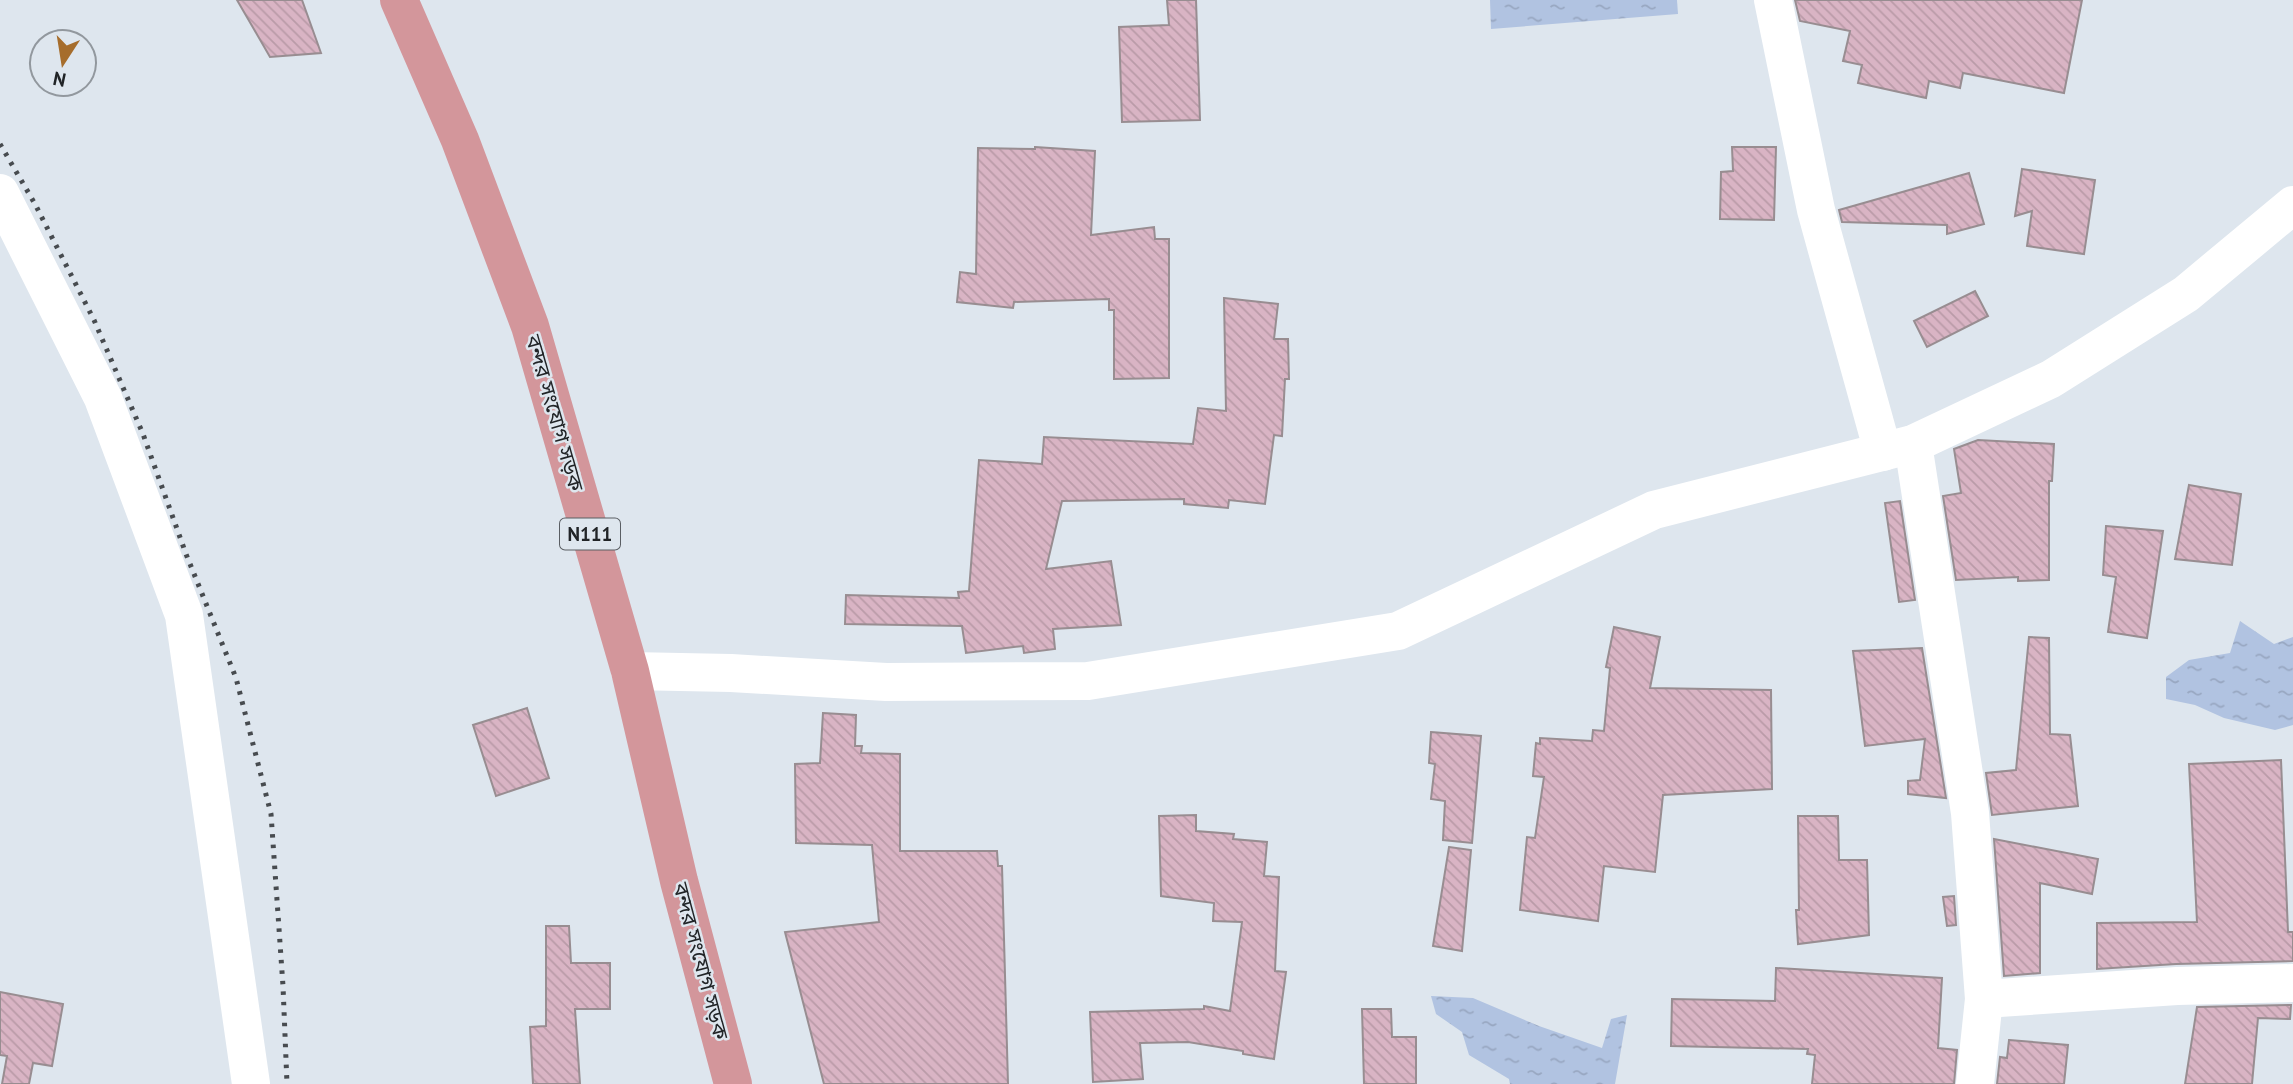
<svg xmlns="http://www.w3.org/2000/svg" width="2293" height="1084" font-family="'PT Sans','Noto Sans Bengali',sans-serif">
<defs>
<pattern id="water-ripples" width="26" height="14" patternUnits="userSpaceOnUse" patternTransform="scale(1.75)"><rect width="26" height="14" fill="#b1c3e1"/><path d="M2 4q2-2 4 0t4 0M15 11q2-2 4 0t4 0" fill="none" stroke="#98a7c1"/></pattern>
<pattern id="building-back-hatch" width="6" height="6" patternUnits="userSpaceOnUse" patternTransform="scale(1.75)"><rect width="6" height="6" fill="#d9b4c4"/><path d="M-1 5l2 2M0 0l6 6M5-1l2 2" fill="none" stroke="#ba9ba8"/></pattern>
</defs>
<rect width="100%" height="100%" fill="#dee6ee"/>
<g fill="url(#water-ripples)">
<path d="M1490 0H1677L1678 14 1491 29Z"/>
<path d="M2240 621 2274 644 2293 637V725L2275 730 2224 718 2195 705 2166 699V677L2189 660 2230 653Z"/>
<path d="M1431 996 1473 998 1539 1026 1602 1048 1611 1019 1627 1015 1615 1084H1510L1509 1079 1469 1055 1462 1032 1436 1014Z"/>
</g>
<g fill="url(#building-back-hatch)" stroke="#988d91" stroke-width="2">
<path d="M237 0H302L321 53 270 57Z"/>
<path d="M1167 0H1196L1200 120 1122 122 1119 27 1169 25Z"/>
<path d="M1795 0H2082L2064 93 1963 73 1960 88 1929 81 1926 98 1858 83 1862 65 1843 61 1850 31 1800 21Z"/>
<path d="M1035 147 1095 151 1091 235 1154 227 1155 239H1169V378L1114 379V310H1109V299L1014 302 1013 308 957 302 960 272 976 274 978 148 1035 149Z"/>
<path d="M1732 147H1776L1774 220 1720 219 1721 172 1733 171Z"/>
<path d="M2022 169 2095 180 2084 254 2027 246 2032 211 2015 216Z"/>
<path d="M1969 173 1984 224 1947 234V225L1842 222 1839 210Z"/>
<path d="M1975 291 1988 316 1927 347 1914 321Z"/>
<path d="M1224 298 1278 304 1274 339H1288L1289 379H1285L1282 436 1274 435 1265 504 1229 500 1228 508 1184 504V499L1062 501 1046 569 1111 561 1121 625 1053 629 1055 649 1024 653 1023 646 966 653 962 626 845 624 846 595 959 598 958 592 969 591 979 460 1042 464 1044 437 1193 444 1198 408 1226 411Z"/>
<path d="M1978 440 2054 444 2052 481H2049V580L2018 581V577L1956 580 1943 496 1961 493 1954 449Z"/>
<path d="M2189 485 2241 494 2232 565 2175 559Z"/>
<path d="M1900 501 1915 600 1899 602 1885 503Z"/>
<path d="M2106 526 2163 531 2147 638 2108 632 2116 577 2103 575Z"/>
<path d="M1614 627 1660 637 1650 688 1771 690 1772 789 1663 795 1655 872 1604 866 1598 921 1520 910 1527 837 1535 838 1544 777 1533 776 1536 743 1540 744V738L1592 741 1593 730 1604 731 1610 668 1606 667Z"/>
<path d="M2029 637 2049 638 2050 734 2070 735 2078 806 1992 815 1986 773 2016 770Z"/>
<path d="M1922 648 1946 798 1908 794V781L1920 780 1925 739 1865 746 1853 651Z"/>
<path d="M527 708 549 778 496 796 473 725Z"/>
<path d="M823 713 856 715 855 746H862L861 753 900 754V851H997L998 866H1002L1008 1084H824L785 932 879 922 872 845 796 843 795 764 820 763Z"/>
<path d="M1431 732 1481 736 1472 843 1443 840 1445 801 1431 799 1435 764 1429 763Z"/>
<path d="M2281 760 2288 932H2293V961L2176 964 2097 969V923L2197 922 2189 764Z"/>
<path d="M1196 815V831L1234 834 1233 839 1267 842 1264 876 1279 877 1275 971 1286 972 1274 1059 1243 1054V1051L1188 1042 1140 1043 1143 1079 1093 1082 1090 1012 1204 1009V1006L1230 1011 1242 922 1213 921 1214 903 1161 896 1159 816Z"/>
<path d="M1798 816H1838L1839 860H1867L1869 935 1798 944 1796 910H1799Z"/>
<path d="M1994 839 2098 859 2092 894 2040 883V973L2004 976Z"/>
<path d="M1449 847 1471 850 1462 951 1433 946Z"/>
<path d="M1954 896 1956 925 1947 926 1943 897Z"/>
<path d="M546 926H569L571 963H610V1009H575L580 1084H533L530 1027 546 1026Z"/>
<path d="M1776 968 1942 978 1938 1048 1957 1050 1954 1084H1812L1815 1055 1807 1054 1808 1049 1671 1046 1672 999 1775 1001Z"/>
<path d="M0 992 63 1004 52 1066 33 1063 29 1084H2L7 1056 0 1055Z"/>
<path d="M2291 1005 2290 1019 2258 1018 2252 1084H2185L2197 1007Z"/>
<path d="M1362 1009H1391L1392 1037H1416V1084H1364Z"/>
<path d="M2009 1040 2068 1045 2064 1084H1997L2000 1057 2007 1058Z"/>
</g>
<g fill="none" stroke-linecap="round" stroke-linejoin="round">
<g stroke="#fff" stroke-width="38">
<path d="M1773 0 1816 210 1883 452"/>
<path d="M0 193 103 398 184 615 251 1084"/>
<path d="M1913 444 1970 813 1984 999 1975 1084"/>
<path d="M630 671 731 673 886 682 1088 681 1398 631 1654 510 1913 444 2051 379 2186 294 2293 205"/>
<path d="M1984 999 2177 986 2293 983"/>
</g>
<path stroke="#d3969b" stroke-width="38" d="M399 0 460 140 530 326 630 671 679 881 733 1084"/>
<path stroke="#474b4f" stroke-width="5" stroke-dasharray="3.5 7" stroke-linecap="butt" d="M0 144 35 204 94 320 143 434 186 554 236 678 271 814 283 986 287 1084"/>
</g>
<g text-anchor="middle" dominant-baseline="central" stroke-width="5" stroke-linejoin="round" paint-order="stroke">
<rect fill="#dee6ee" stroke="#5a5e63" stroke-width="2" x="560" y="518.5" width="60" height="31" rx="5"/>
<g font-size="19" font-weight="bold" fill="#212427">
<text x="590" y="534">N111</text>
</g>
<g font-size="21" fill="#212427" stroke="#dee6ee">
<text transform="translate(555 413) rotate(74)">বন্দর সংযোগ সড়ক</text>
<text transform="translate(701 961) rotate(75)">বন্দর সংযোগ সড়ক</text>
</g>
</g>
<g transform="translate(63 63) rotate(192)"><circle r="33" fill="#dee6ee" stroke="#92989e" stroke-width="2"/>
<path d="M0-5L12 26L0 18L-12 26Z" fill="#a66d2c"/>
<text y="-10" font-size="19" font-weight="bold" text-anchor="middle" fill="#212427">N</text>
</g>
</svg>
